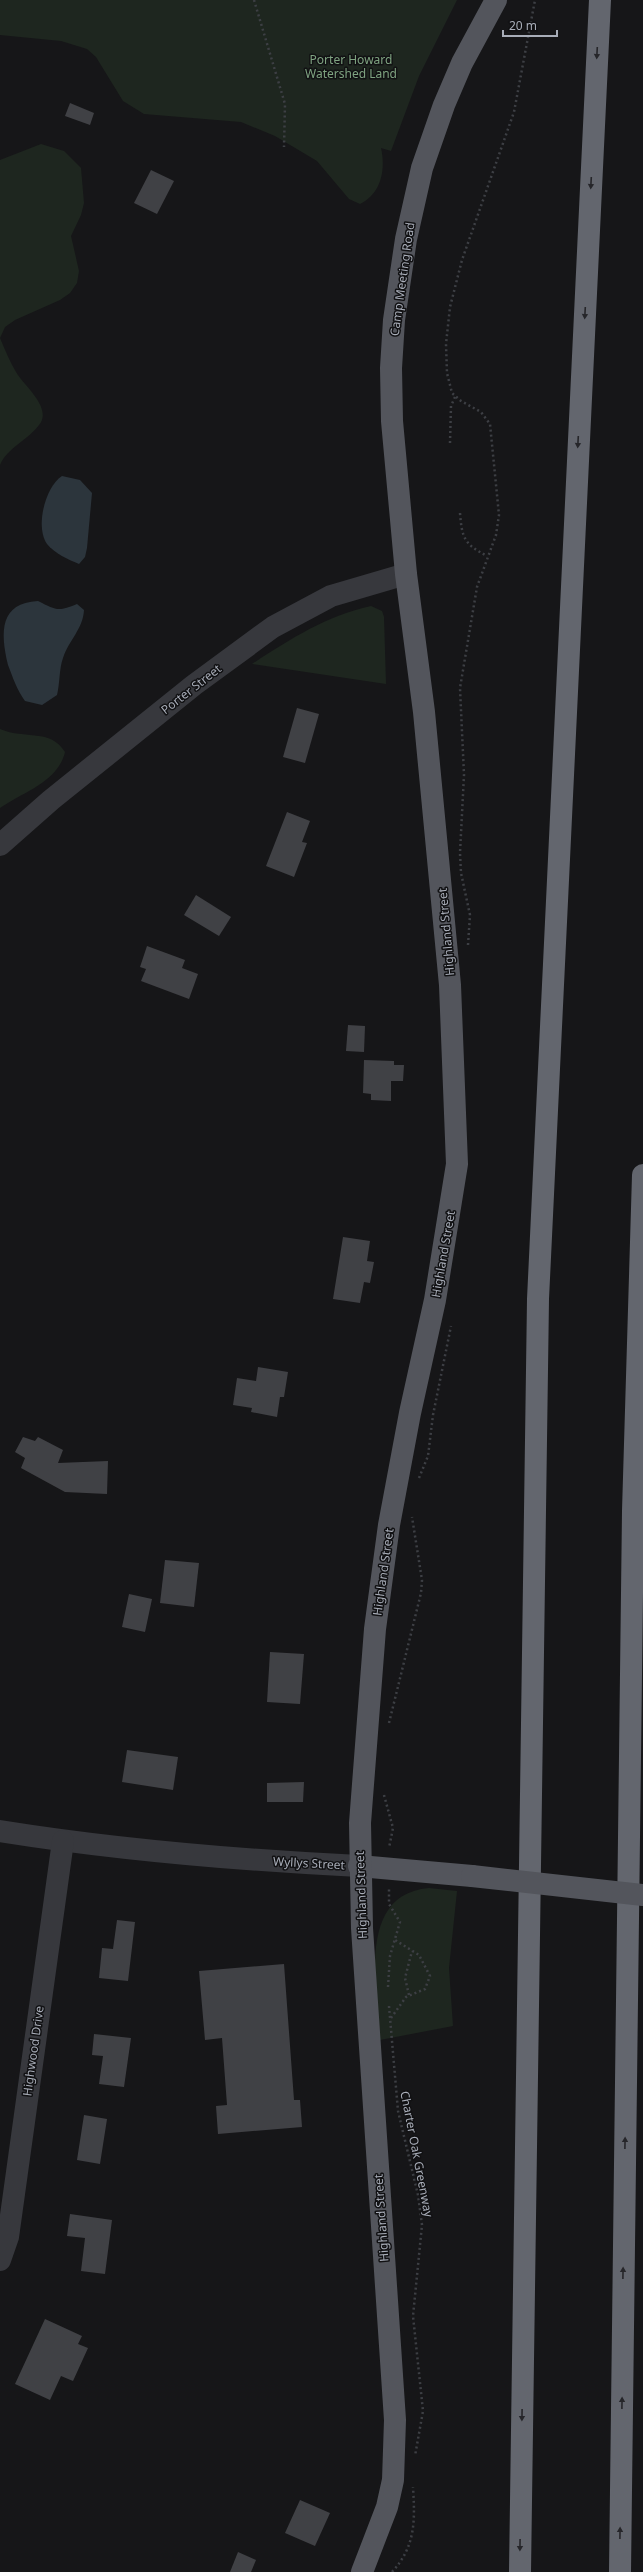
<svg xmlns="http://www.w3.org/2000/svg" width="643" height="2572" font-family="'Noto Sans',sans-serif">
<rect width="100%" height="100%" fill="#161618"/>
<g fill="#1e261f">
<path d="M0 0H457L419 76 391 151 381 148C386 170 381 194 360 204L349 199 317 161 275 136 241 122 144 114 123 101 96 57 87 49 61 41 0 35Z"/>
<path d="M41 144 64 151 81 168 84 203 81 215 71 236 79 271 77 283 70 293 60 300 15 320 5 327 0 338C5 350 10 362 16 372 24 386 53 408 39 425 28 440 7 448 0 465V160Z"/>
<path d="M371 606 382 611 384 617 386 684 252 664C290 639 326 616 371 606Z"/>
<path d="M0 729C26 740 50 728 65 752 58 782 23 792 0 808Z"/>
<path d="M429 1888 457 1891 449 1968 453 2026 380 2040C377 1990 356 1894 429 1888Z"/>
</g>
<g fill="#2c353c">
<path d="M62 476 80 480 92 493 87 548 85 557 79 564C69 560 54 553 47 544 35 527 45 487 62 476Z"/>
<path d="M38 601C56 610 58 612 77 604L84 610C83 629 69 640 63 658 59 669 60 683 57 695L42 705 25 701C17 690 13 678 8 665 0 631 0 603 38 601Z"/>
</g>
<g fill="#404145">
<path d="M70 103 94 113 90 125 65 116Z"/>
<path d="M151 170 174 181 157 214 134 203Z"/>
<path d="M297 708 319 714 305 763 283 757Z"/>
<path d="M287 812 310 821 302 842 307 843 294 877 266 866Z"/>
<path d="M196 895 231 917 219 936 184 915Z"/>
<path d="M147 946 185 960 182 968 198 974 189 999 141 981 146 969 140 967Z"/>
<path d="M348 1025 365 1026 364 1052 346 1051Z"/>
<path d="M364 1060 394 1061V1065H404L403 1081H391V1101L371 1100V1094L363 1093Z"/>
<path d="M343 1237 370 1241 367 1261 374 1262 370 1283 364 1282 360 1303 333 1299Z"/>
<path d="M258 1367 288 1372 284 1397H280L277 1417 251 1412 252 1408 233 1405 237 1378 256 1381Z"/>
<path d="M23 1437 35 1441 38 1437 63 1450 58 1463 108 1461 107 1494 65 1492 21 1468 25 1458 15 1452Z"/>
<path d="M165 1560 199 1563 194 1607 160 1603Z"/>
<path d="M129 1594 152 1599 145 1632 122 1627Z"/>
<path d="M270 1652 304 1654 300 1704 267 1702Z"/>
<path d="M127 1750 178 1757 173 1790 122 1782Z"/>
<path d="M304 1782 303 1802H267V1783Z"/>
<path d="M117 1920 135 1922 128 1981 99 1978 102 1948 113 1949Z"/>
<path d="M284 1964 294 2100H300L302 2127 218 2134 216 2106 227 2105 222 2038 205 2040 199 1971Z"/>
<path d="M94 2034 131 2038 124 2087 99 2084 103 2056 92 2055Z"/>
<path d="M84 2115 107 2119 100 2164 77 2160Z"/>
<path d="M70 2214 112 2220 105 2274 81 2271 85 2238 67 2236Z"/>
<path d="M45 2319 82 2336 78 2344 88 2348 73 2381 61 2376 50 2400 15 2384Z"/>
<path d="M300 2500 330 2513 315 2546 285 2533Z"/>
<path d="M238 2552 256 2560 251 2572H230Z"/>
</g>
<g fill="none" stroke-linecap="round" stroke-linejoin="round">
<g stroke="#3d3f44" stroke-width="2.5" stroke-dasharray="2 3" stroke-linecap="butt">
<path d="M254 0 285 104 284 147"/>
<path d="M450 443 451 406 455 397"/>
<path d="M460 513C462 538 464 544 487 556"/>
<path d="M468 945 470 915 461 873 460 853 464 775 460 688 477 587 496 535 499 515 490 424 481 412 461 401 452 393 447 373 446 344 450 307 462 260 514 112 535 0"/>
<path d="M419 1478 428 1456 433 1415 451 1326"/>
<path d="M389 1723 421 1593 422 1580 412 1517"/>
<path d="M384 1795 393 1828 389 1848"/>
<path d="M388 1987 390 1956 400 1922 389 1904V1887"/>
<path d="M409 1995 405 1978 412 1951"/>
<path d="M389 2006 398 2111 418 2195 422 2225 413 2316 423 2411 415 2456"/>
<path d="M391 2018 406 1997 425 1989 430 1976 419 1955 395 1940"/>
<path d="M392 2572C416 2546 415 2520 413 2487"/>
</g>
<g stroke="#37383d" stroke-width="22">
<path d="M0 845 51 800 194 685 273 627 331 596 406 574"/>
<path d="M0 1831C119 1850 239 1860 359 1866"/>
<path d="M0 2260 8 2237 63 1841"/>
</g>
<g stroke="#53555c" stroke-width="22">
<path d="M359 1866 472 1876"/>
<path d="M362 2572 387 2507 393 2480 395 2420 362 1928 360 1823 375 1629 389 1525 410 1413 435 1300 457 1164 450 985 424 712 406 574 392 421 391 368 394 320 406 239 422 168 444 105 462 63 496 0"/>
</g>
<g stroke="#63666e" stroke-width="22">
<path d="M520 2572 538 1299 600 0"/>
<path d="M620 2572 633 1511 643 1175"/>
</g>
<path stroke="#53555c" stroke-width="22" d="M472 1876 643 1895"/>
</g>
<defs><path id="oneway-solid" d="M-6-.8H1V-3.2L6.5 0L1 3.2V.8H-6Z"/></defs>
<g fill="#26262a">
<use href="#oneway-solid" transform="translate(597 53) rotate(93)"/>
<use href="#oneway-solid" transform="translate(591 183) rotate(93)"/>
<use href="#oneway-solid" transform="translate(585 313) rotate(93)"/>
<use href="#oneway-solid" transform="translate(578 442) rotate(93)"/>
<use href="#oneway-solid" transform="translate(625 2143) rotate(-89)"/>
<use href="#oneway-solid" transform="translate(623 2273) rotate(-89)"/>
<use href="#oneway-solid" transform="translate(622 2403) rotate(-89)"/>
<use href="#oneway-solid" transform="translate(522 2415) rotate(91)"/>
<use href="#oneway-solid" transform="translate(620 2533) rotate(-89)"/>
<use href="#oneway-solid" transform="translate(520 2545) rotate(91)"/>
</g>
<g text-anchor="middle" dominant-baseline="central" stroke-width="3" stroke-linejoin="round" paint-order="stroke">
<g font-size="12" fill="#7fa381" stroke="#111113">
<text x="351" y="59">Porter Howard<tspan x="351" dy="14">Watershed Land</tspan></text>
</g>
<g font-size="12" fill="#a8adb8" stroke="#111113">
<text transform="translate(402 279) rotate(-82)">Camp Meeting Road</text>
<text transform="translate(191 689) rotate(-38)">Porter Street</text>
<text transform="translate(446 932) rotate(-95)">Highland Street</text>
<text transform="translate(443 1254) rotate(-80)">Highland Street</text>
<text transform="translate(383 1572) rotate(-82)">Highland Street</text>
<text transform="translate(309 1863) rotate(3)">Wyllys Street</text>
<text transform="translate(361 1895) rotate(-92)">Highland Street</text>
<text transform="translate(33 2051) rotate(-82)">Highwood Drive</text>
<text transform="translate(417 2154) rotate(79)">Charter Oak Greenway</text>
<text transform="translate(381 2218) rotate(-94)">Highland Street</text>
</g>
</g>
<path d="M503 30v6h54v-6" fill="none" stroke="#a8adb8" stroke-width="2"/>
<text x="509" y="30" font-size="12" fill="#a8adb8" stroke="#111113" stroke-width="3" paint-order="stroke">20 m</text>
</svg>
